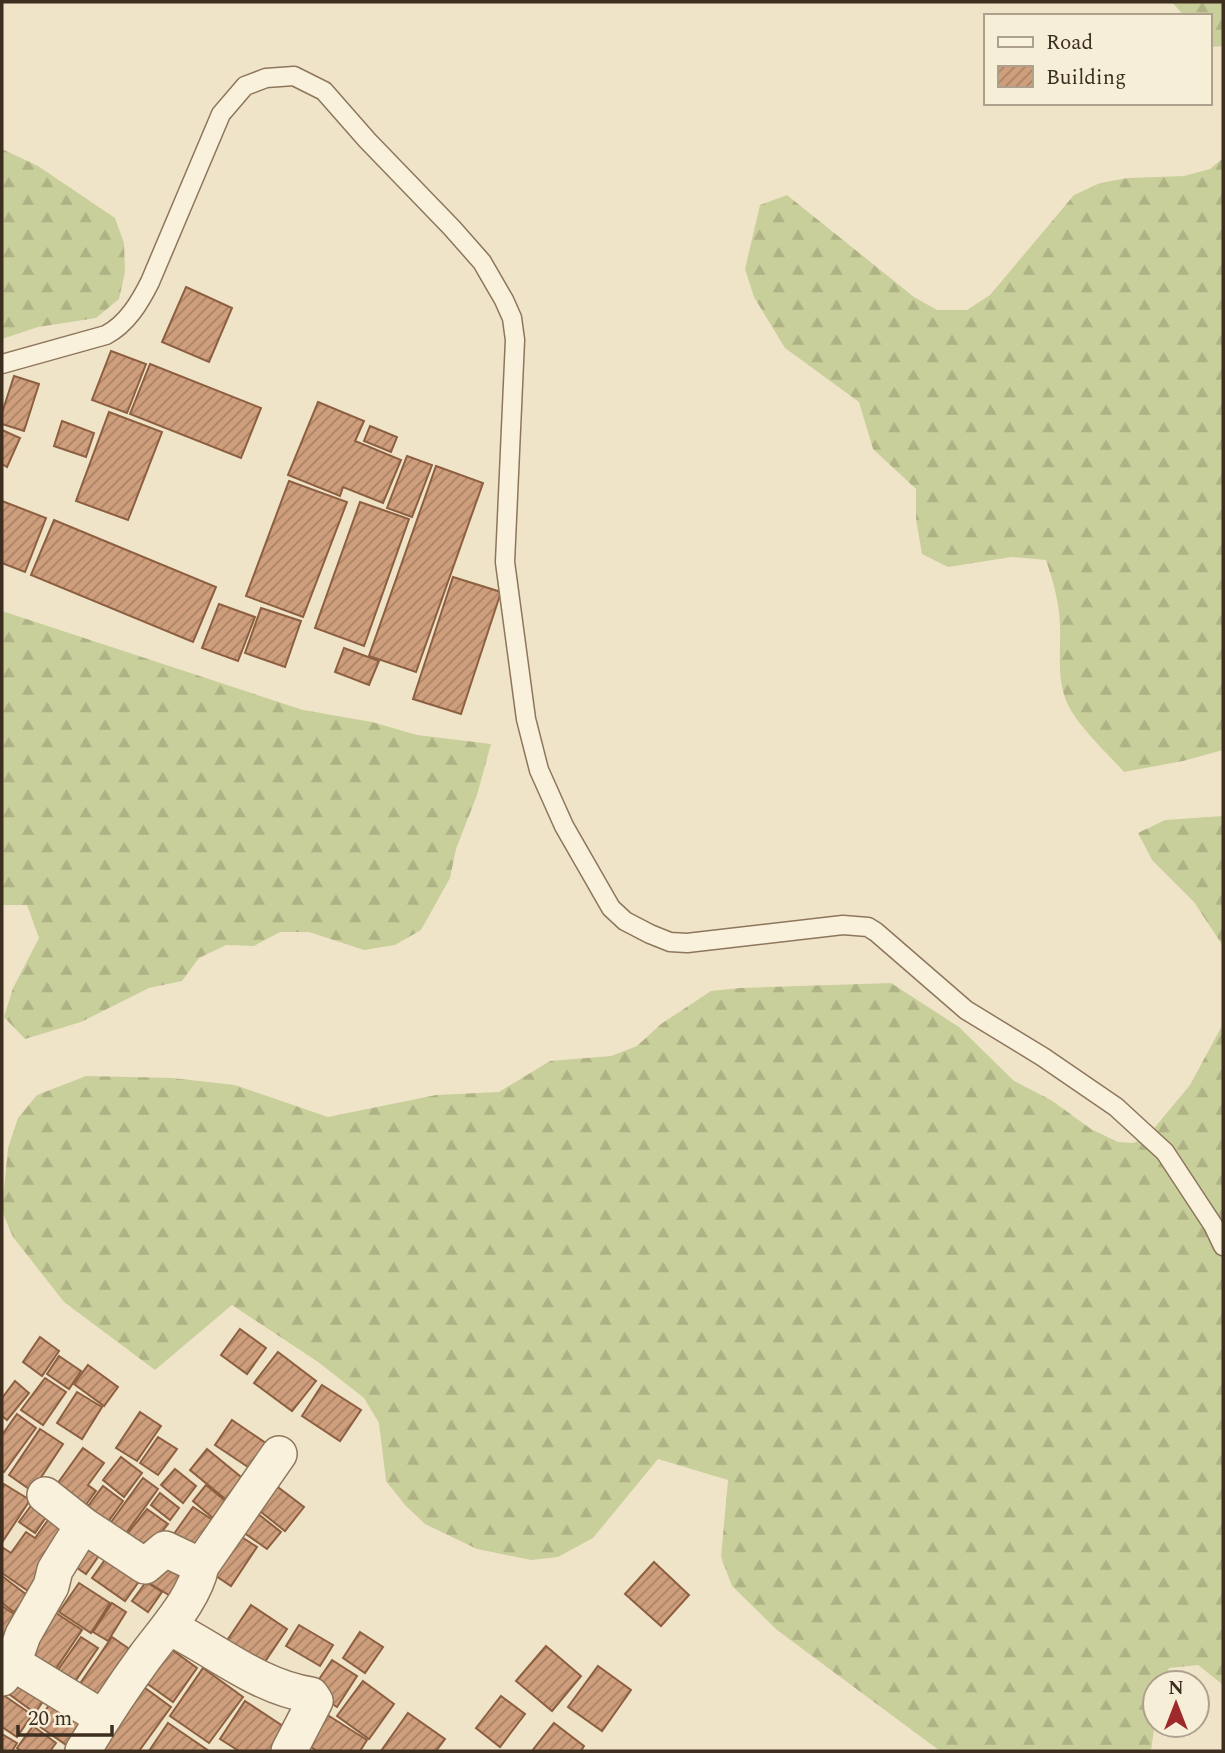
<svg xmlns="http://www.w3.org/2000/svg" width="1225" height="1753" font-family="Spectral,serif">
<defs>
<pattern id="forest-firs" width="22" height="20" patternUnits="userSpaceOnUse" patternTransform="scale(1.75)"><rect width="22" height="20" fill="#c9cf9b"/><path d="M5 1l3.5 6h-7zM16 11l3.5 6h-7z" fill="#aeb285"/></pattern>
<pattern id="building-hatch" width="6" height="6" patternUnits="userSpaceOnUse" patternTransform="scale(1.75)"><rect width="6" height="6" fill="#cf9f7d"/><path d="M-1 1l2-2M0 6l6-6M5 7l2-2" fill="none" stroke="#a98266"/></pattern>
</defs>
<rect width="100%" height="100%" fill="#f0e4c8"/>
<g fill="url(#forest-firs)">
<path d="M1172 2H1223V46L1212 47 1209 44V16H1184Z"/>
<path d="M2 149 38 166 115 218 124 243 125 272 119 299 96 318 38 327 2 339Z"/>
<path d="M1223 158V750L1183 761 1124 772C1107 753 1079 727 1068 705 1054 675 1063 644 1059 613 1057 594 1052 578 1046 560L1012 557 948 567 922 554 916 519V489L873 449 859 402 785 348 754 297 745 269 760 205 787 195 914 297 937 310H967L990 295 1074 195 1100 183 1128 178 1184 176 1210 169Z"/>
<path d="M2 611 303 710 372 722 417 735 491 744 477 795 456 849 450 878 421 930 395 945 364 950 309 932H280L254 946 226 945 199 958 182 981 149 988 81 1022 25 1039 4 1017 13 988 39 938 27 905H2Z"/>
<path d="M1223 816V946L1194 902 1152 860 1138 833 1165 820Z"/>
<path d="M891 983 959 1027 1014 1081 1051 1100 1091 1129 1118 1142 1133 1143 1146 1138 1190 1085 1223 1024V1685L1198 1665 1169 1668 1163 1683H1155V1722L1151 1751H940L777 1630 732 1586 721 1557 728 1480 658 1459 593 1538 558 1557 531 1560 477 1549 425 1524 405 1505 386 1481 379 1423 364 1398 318 1362 232 1305 155 1370 64 1302 13 1237 2 1211 8 1148 18 1118 37 1095 86 1076 172 1078 235 1085 328 1117 436 1095 499 1092 550 1061 611 1056 637 1046 661 1024 711 991 740 988Z"/>
</g>
<g fill="url(#building-hatch)" stroke="#8d5f41" stroke-width="2">
<path d="M186 287 232 308 209 362 162 342Z"/>
<path d="M111 351 146 364 127 413 92 400Z"/>
<path d="M150 364 261 408 241 458 130 414Z"/>
<path d="M14 376 39 384 24 431 2 424V413Z"/>
<path d="M318 402 364 421 355 441 401 460 383 503 343 487 340 496 288 475Z"/>
<path d="M109 412 162 432 128 520 76 501Z"/>
<path d="M62 421 94 433 86 457 54 446Z"/>
<path d="M370 426 397 437 391 452 364 441Z"/>
<path d="M2 430 20 438 7 467 2 464Z"/>
<path d="M407 456 432 465 412 517 387 508Z"/>
<path d="M436 466 483 483 416 672 369 656Z"/>
<path d="M289 481 347 502 303 617 246 596Z"/>
<path d="M2 501 46 518 25 572 2 563Z"/>
<path d="M360 502 409 519 364 646 315 628Z"/>
<path d="M54 520 216 587 193 642 31 575Z"/>
<path d="M453 577 501 592 461 714 413 699Z"/>
<path d="M219 604 255 617 238 661 202 648Z"/>
<path d="M261 608 301 621 285 667 245 653Z"/>
<path d="M344 648 379 661 369 685 335 672Z"/>
<path d="M240 1329 266 1348 247 1374 221 1355Z"/>
<path d="M40 1337 59 1351 42 1376 23 1362Z"/>
<path d="M278 1352 316 1381 292 1411 254 1383Z"/>
<path d="M59 1356 81 1371 69 1389 47 1374Z"/>
<path d="M88 1365 118 1387 104 1406 74 1384Z"/>
<path d="M45 1378 66 1392 43 1425 21 1410Z"/>
<path d="M15 1381 29 1393 7 1420 2 1416V1398Z"/>
<path d="M322 1385 361 1410 340 1441 302 1416Z"/>
<path d="M77 1392 102 1407 82 1439 57 1423Z"/>
<path d="M140 1412 161 1426 137 1461 116 1448Z"/>
<path d="M17 1414 36 1428 4 1472 2 1470V1435Z"/>
<path d="M232 1420 279 1452 263 1477 215 1445Z"/>
<path d="M40 1429 63 1444 32 1491 9 1475Z"/>
<path d="M158 1437 177 1449 158 1475 140 1463Z"/>
<path d="M83 1448 104 1463 88 1485 96 1491 79 1514 50 1494Z"/>
<path d="M207 1449 252 1486 235 1507 190 1470Z"/>
<path d="M121 1457 142 1473 124 1497 103 1480Z"/>
<path d="M175 1469 196 1486 183 1503 161 1485Z"/>
<path d="M143 1478 158 1489 124 1536 109 1525Z"/>
<path d="M266 1478 304 1507 285 1531 247 1501Z"/>
<path d="M4 1484 30 1500 3 1541 2 1488Z"/>
<path d="M206 1485 228 1503 214 1519 193 1501Z"/>
<path d="M103 1486 123 1501 101 1532 80 1517Z"/>
<path d="M160 1493 179 1508 170 1520 151 1505Z"/>
<path d="M33 1503 49 1513 35 1533 19 1522Z"/>
<path d="M193 1507 222 1526 198 1561 169 1541Z"/>
<path d="M147 1509 168 1524 144 1554 124 1538Z"/>
<path d="M257 1513 281 1532 267 1549 243 1532Z"/>
<path d="M51 1516 74 1533 31 1593 2 1573V1547L11 1553 26 1532 35 1538Z"/>
<path d="M231 1530 257 1547 231 1586 204 1568Z"/>
<path d="M86 1534 105 1547 86 1574 67 1561Z"/>
<path d="M112 1550 145 1573 125 1601 92 1578Z"/>
<path d="M165 1552 198 1574 180 1602 146 1581Z"/>
<path d="M654 1562 689 1595 661 1626 625 1594Z"/>
<path d="M2 1576 27 1595 14 1612 2 1603Z"/>
<path d="M146 1582 162 1592 148 1612 132 1601Z"/>
<path d="M79 1583 110 1603 91 1633 59 1612Z"/>
<path d="M112 1603 126 1612 108 1641 93 1632Z"/>
<path d="M251 1605 287 1629 260 1669 224 1645Z"/>
<path d="M2 1606 20 1618 2 1647Z"/>
<path d="M53 1611 82 1630 51 1676 21 1656Z"/>
<path d="M299 1625 333 1645 320 1666 286 1646Z"/>
<path d="M360 1632 383 1647 365 1673 343 1658Z"/>
<path d="M81 1637 98 1648 72 1686 55 1674Z"/>
<path d="M112 1637 138 1655 103 1705 77 1688Z"/>
<path d="M160 1641 197 1668 173 1702 135 1675Z"/>
<path d="M546 1646 581 1676 552 1711 516 1681Z"/>
<path d="M332 1660 357 1676 337 1707 311 1691Z"/>
<path d="M598 1666 631 1690 602 1731 568 1707Z"/>
<path d="M203 1668 243 1697 209 1743 170 1716Z"/>
<path d="M12 1673 46 1697 35 1713 2 1689Z"/>
<path d="M363 1681 394 1704 369 1739 337 1716Z"/>
<path d="M137 1682 171 1707 139 1751H93Z"/>
<path d="M2 1694 32 1715 17 1737 2 1727Z"/>
<path d="M501 1696 525 1714 500 1747 476 1728Z"/>
<path d="M54 1698 90 1722 72 1749 36 1724Z"/>
<path d="M245 1701 289 1730 275 1751H239L220 1739Z"/>
<path d="M318 1709 367 1740 360 1751H317L299 1739Z"/>
<path d="M408 1713 445 1739 436 1751H381Z"/>
<path d="M168 1723 209 1751H149Z"/>
<path d="M554 1723 584 1746 581 1751H532Z"/>
<path d="M33 1726 56 1743 50 1751H21L17 1748Z"/>
<path d="M2 1734 17 1743 12 1751H2Z"/>
</g>
<g fill="none" stroke-linecap="round" stroke-linejoin="round">
<g stroke="#8d765c" stroke-width="21">
<path id="service" d="M2 364 106 335C127 324 140 302 150 282L221 114 245 86 266 78 294 76 324 91 367 140 452 228 482 262 504 300 512 318 515 340 505 562 526 719 539 770 564 826 611 908 625 921 650 934 670 942 687 943 843 925 868 927 876 932 966 1010 1043 1057 1116 1107 1165 1152 1213 1225 1223 1246"/>
</g>
<g stroke="#8d765c" stroke-width="38">
<g id="minor">
<path d="M45 1495 83 1525 145 1566 165 1549 201 1566"/>
<path d="M169 1627C216 1650 258 1687 311 1695L315 1701 289 1751"/>
<path d="M13 1663 103 1718"/>
<path d="M2 1678 13 1663 23 1635 51 1586 55 1570 83 1525"/>
<path d="M83 1751C102 1719 123 1687 145 1657 164 1631 195 1598 201 1566L279 1454"/>
</g>
</g>
<use href="#service" stroke="#faf1dc" stroke-width="18"/>
<use href="#minor" stroke="#faf1dc" stroke-width="35"/>
</g>
<rect width="1225" height="1753" fill="none" stroke="#3d2e20" stroke-width="7"/>
<rect x="984" y="14" width="228" height="91" fill="#f7eed8" stroke="#ada18e" stroke-width="2"/>
<rect x="998" y="37" width="35" height="10" fill="#faf1dc" stroke="#ada18e" stroke-width="2"/>
<text x="1046" y="49" font-size="21" fill="#3d2e20">Road</text>
<rect x="998" y="66" width="35" height="21" fill="url(#building-hatch)" stroke="#ada18e" stroke-width="2"/>
<text x="1046" y="84" font-size="21" fill="#3d2e20">Building</text>
<g transform="translate(1176 1704)"><circle r="33" fill="#f7eed8" stroke="#ada18e" stroke-width="2"/>
<path d="M0-5L12 26L0 18L-12 26Z" fill="#9e2a2b"/>
<text y="-10" font-size="19" font-weight="bold" text-anchor="middle" fill="#3d2e20">N</text>
</g>
<path d="M18 1725v10h94v-10" fill="none" stroke="#3d2e20" stroke-width="3.5"/>
<text x="28" y="1725" font-size="21" fill="#3d2e20" stroke="#f7eed8" stroke-width="5" paint-order="stroke">20 m</text>
</svg>
